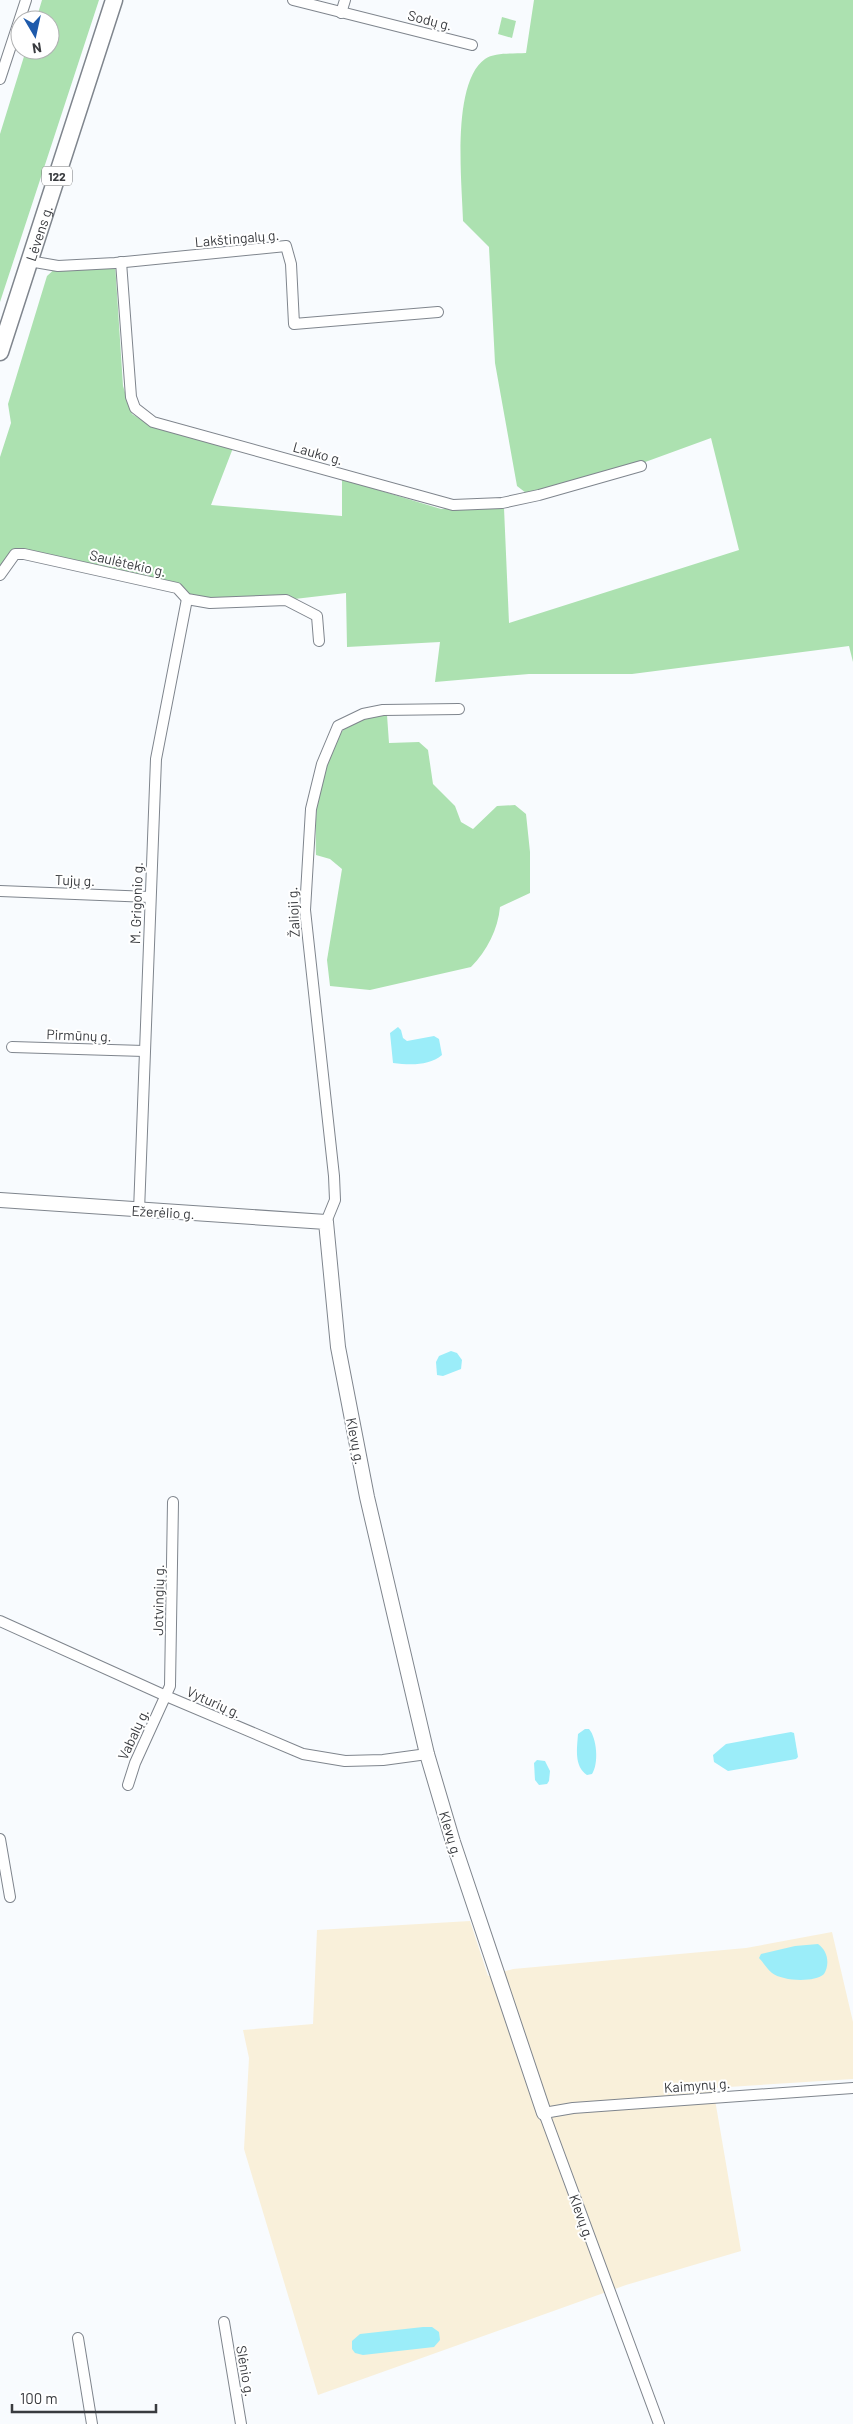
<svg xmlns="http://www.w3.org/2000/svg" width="853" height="2424" font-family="Barlow,sans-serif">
<rect width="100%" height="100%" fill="#f8fbfe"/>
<path fill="#f9f0da" d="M470 1921 488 1976 513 1969 746 1948 832 1932 853 2022V2079L713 2088 741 2251 626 2285 318 2395 244 2149 249 2058 243 2030 313 2024 317 1930Z"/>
<g fill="#ace1b0">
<path d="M42 0H99L0 302V134L26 50H50V20H36Z"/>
<path d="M534 0H853V662L849 646 632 674H529L435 682 440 642 347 647 346 593 286 600 187 599 177 588 15 554 0 575V457L11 423 8 404 47 276 58 266 115 263 123 386 132 414 145 422 233 448 211 505 342 516V479L441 509 504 508 509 623 739 550 711 438 637 465 530 496 517 486 495 363 489 247 463 221C462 183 451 83 485 59 495 52 514 54 526 53Z"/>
<path d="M502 17 516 21 512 38 498 34Z"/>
<path d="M387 715 389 743 419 742 428 750 433 784 455 806 461 822 473 829 497 806 515 805 526 814 530 852V893L500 907C498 929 487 951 471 967L370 990 330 986 327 960 342 869 330 859 316 855C315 819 315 751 347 727 359 717 373 717 387 715Z"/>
</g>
<g fill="#9bedf9">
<path d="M398 1027 401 1030 403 1038 407 1041 434 1036 439 1039 442 1055C429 1066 410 1065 393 1063L390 1033Z"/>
<path d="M451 1351 457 1353 462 1360 461 1369 443 1376 437 1375 436 1362 439 1356Z"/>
<path d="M585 1729H589C597 1738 599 1764 592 1774L587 1775C574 1766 577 1749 578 1734Z"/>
<path d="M791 1732 794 1733 798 1757 796 1759 728 1771 714 1762 713 1755 726 1744Z"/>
<path d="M537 1760 545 1761 550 1771 549 1781 547 1784 539 1785 535 1780 534 1763Z"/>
<path d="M818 1944C828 1951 830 1964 824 1974 814 1983 782 1981 772 1973 767 1969 763 1962 759 1958L761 1954 795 1946Z"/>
<path d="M423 2327H432L439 2332 440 2340 434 2347 363 2355 355 2353 352 2349V2341L360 2334Z"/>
</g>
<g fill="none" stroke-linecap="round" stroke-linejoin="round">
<g stroke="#7f858d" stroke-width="12">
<g id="street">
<path d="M293 0 472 45"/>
<path d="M341 13 345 0"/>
<path d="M0 79 26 0"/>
<path d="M29 261 58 266 115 263 286 246 291 264 294 324 438 312"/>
<path d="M121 262 131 397 135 408 153 422 453 505 502 503 539 495 641 466"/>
<path d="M0 575 15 554H24L177 588 187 599 210 603 286 600 317 616 319 641"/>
<path d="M0 891 150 897"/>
<path d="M12 1047 144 1051"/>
<path d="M139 1211 156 759 187 599"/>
<path d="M326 1222 335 1200 334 1176 305 910 311 809 322 764 338 726 363 714 383 710 459 709"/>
<path d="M0 1621 166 1696 303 1754 345 1761 383 1760 427 1754"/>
<path d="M128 1785 135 1763 170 1686 173 1502"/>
<path d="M0 1839 10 1897"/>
<path d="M224 2322 241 2424"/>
<path d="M78 2338 92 2424"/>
<path d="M659 2424 544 2113 573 2108 853 2088"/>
</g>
</g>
<g stroke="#7f858d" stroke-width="16">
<path id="secondary" d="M0 1200 326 1222 338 1347 367 1497 427 1754 453 1842 544 2113"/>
</g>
<g stroke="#7f858d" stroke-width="19">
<g id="primary">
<path id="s1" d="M0 352 114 0"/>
</g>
</g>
<use href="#street" stroke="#fff" stroke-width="10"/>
<use href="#secondary" stroke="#fff" stroke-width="14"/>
<use href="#primary" stroke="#fff" stroke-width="16"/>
</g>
<g text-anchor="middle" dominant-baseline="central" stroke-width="4" stroke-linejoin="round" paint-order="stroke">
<rect fill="#fff" stroke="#747679" stroke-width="1" x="42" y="166.5" width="30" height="19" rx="4"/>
<g font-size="12" font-weight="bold" fill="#393b3f">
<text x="57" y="176">122</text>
</g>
<g font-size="14" fill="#393b3f" stroke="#fff">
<text transform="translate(430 20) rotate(14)">Sodų g.</text>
<text stroke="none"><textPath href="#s1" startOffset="125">Lėvens g.</textPath></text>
<text transform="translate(237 238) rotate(-5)">Lakštingalų g.</text>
<text transform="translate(318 453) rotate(16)">Lauko g.</text>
<text transform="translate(128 563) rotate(13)">Saulėtekio g.</text>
<text transform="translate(75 880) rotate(2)">Tujų g.</text>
<text transform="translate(136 903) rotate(-88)">M. Grigonio g.</text>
<text transform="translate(293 912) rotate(-93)">Žalioji g.</text>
<text transform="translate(79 1035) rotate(2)">Pirmūnų g.</text>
<text transform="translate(163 1212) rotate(3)">Ežerėlio g.</text>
<text transform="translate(356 1441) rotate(79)">Klevų g.</text>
<text transform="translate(158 1600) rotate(-89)">Jotvingių g.</text>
<text transform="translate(214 1702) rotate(24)">Vyturių g.</text>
<text transform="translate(133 1734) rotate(-65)">Vabalų g.</text>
<text transform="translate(451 1834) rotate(73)">Klevų g.</text>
<text transform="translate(697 2085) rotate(-4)">Kaimynų g.</text>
<text transform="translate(582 2217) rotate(70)">Klevų g.</text>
<text transform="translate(246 2371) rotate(80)">Slėnio g.</text>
</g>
</g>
<g transform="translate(35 35) rotate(171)"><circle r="24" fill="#ffffff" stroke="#b0b1b2"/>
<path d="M0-4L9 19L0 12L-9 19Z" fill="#1e5aab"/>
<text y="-8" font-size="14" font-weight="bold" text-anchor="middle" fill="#393b3f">N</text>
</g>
<path d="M12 2404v8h144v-8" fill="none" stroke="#393b3f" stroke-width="2.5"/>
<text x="20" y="2404" font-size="15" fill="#393b3f" stroke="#ffffff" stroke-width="4" paint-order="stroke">100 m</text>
</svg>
